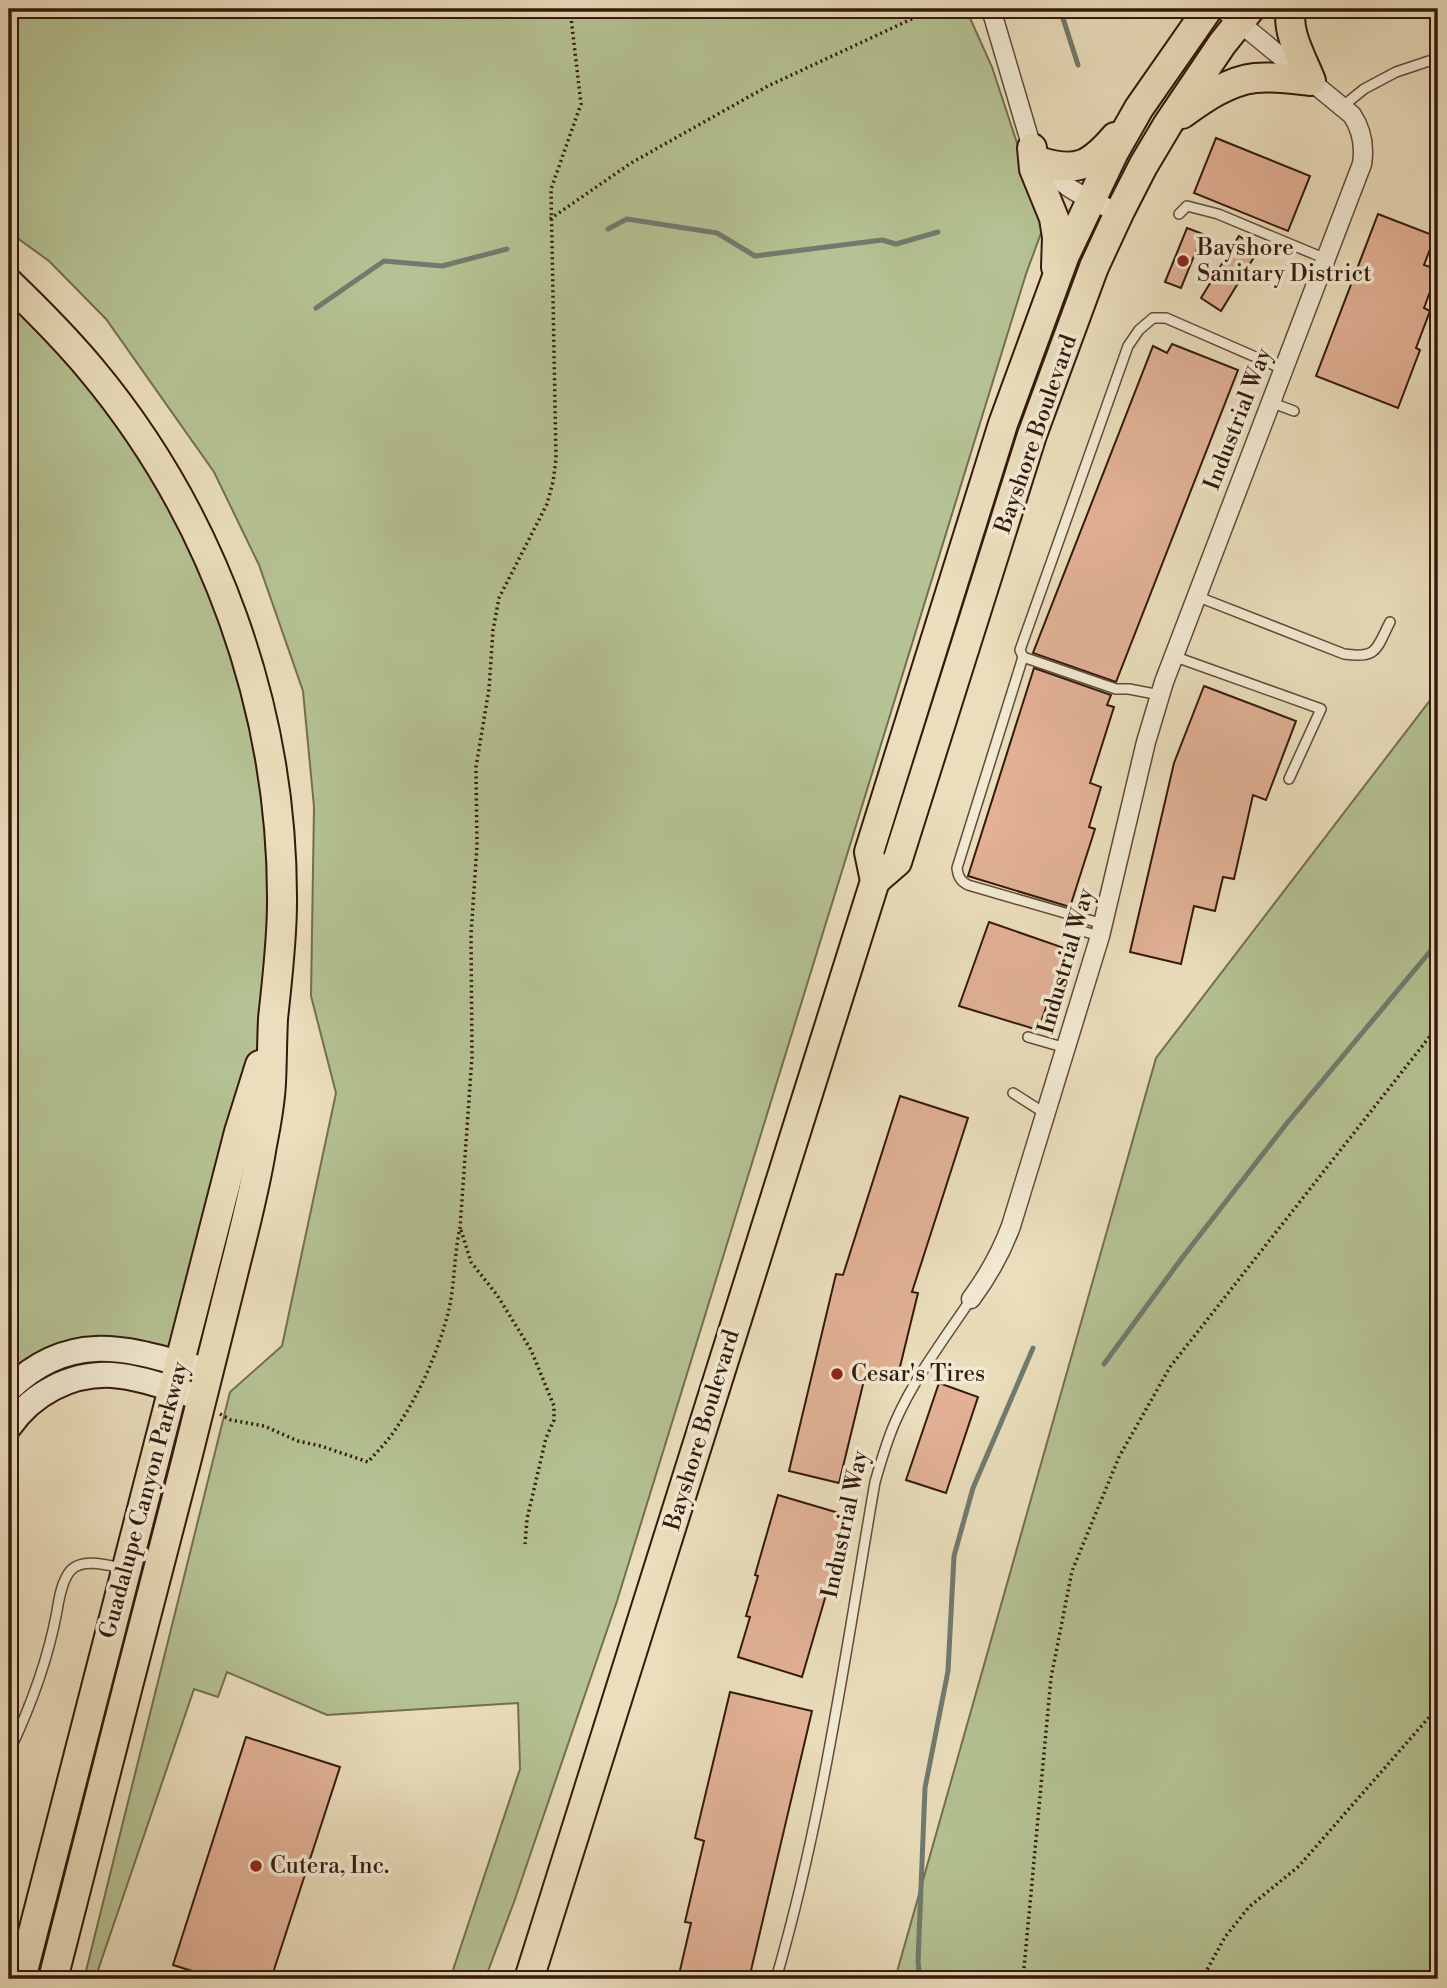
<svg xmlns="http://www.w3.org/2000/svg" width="1447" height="1988" font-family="'Libre Bodoni',serif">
<rect width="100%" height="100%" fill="#ebdebc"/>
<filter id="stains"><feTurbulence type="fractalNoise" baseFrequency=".00286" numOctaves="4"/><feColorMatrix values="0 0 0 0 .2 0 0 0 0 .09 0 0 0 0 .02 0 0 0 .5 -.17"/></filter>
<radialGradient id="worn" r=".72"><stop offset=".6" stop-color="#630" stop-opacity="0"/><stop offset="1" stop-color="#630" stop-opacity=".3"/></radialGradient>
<g fill="#b5c293" stroke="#746e50" stroke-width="2">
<path d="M9 9H966L992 67 1044 225 1026 274 617 1601 514 1902 485 1979H450L520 1769 518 1703 327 1715 227 1672 218 1697 194 1689 95 1979H84L230 1392 282 1346 336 1093 311 996 314 807 303 691 259 565 214 472 106 319 49 261 9 232Z"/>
<path d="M9 283 140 435 257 696 278 982 180 1364 112 1348 9 1389Z"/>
<path d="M1438 690V1979H895L1156 1058Z"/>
</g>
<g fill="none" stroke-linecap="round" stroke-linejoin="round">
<g stroke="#707b6f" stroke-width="5">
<path d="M1060 9 1078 65"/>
<path d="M608 229 627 219 717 233 755 256 882 240 896 244 938 232"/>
<path d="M316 308 384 261 442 266 507 249"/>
<path d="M1104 1364 1182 1258 1287 1123 1438 942"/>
<path d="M920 1979 918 1962 925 1788 948 1671 954 1556 973 1488 1033 1348"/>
</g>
</g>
<g fill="#e2b196" stroke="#34190d" stroke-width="2">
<path d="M1216 138 1310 176 1288 231 1194 193Z"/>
<path d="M1378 214 1435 236 1424 265 1438 270 1424 308 1430 311 1416 348 1420 350 1398 408 1316 376Z"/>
<path d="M1187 228 1203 234 1181 288 1165 282Z"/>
<path d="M1239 236 1259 249 1221 311 1201 298Z"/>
<path d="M1172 344 1238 370 1116 682 1033 653 1153 346 1167 353Z"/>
<path d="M1034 668 1111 695 1107 705 1114 707 1090 783 1101 787 1089 827 1095 829 1070 907 968 876Z"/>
<path d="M1204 686 1296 721 1266 800 1253 795 1234 879 1223 877 1215 911 1194 906 1181 964 1130 952 1174 763Z"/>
<path d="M989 922 1067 949 1038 1030 959 1006Z"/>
<path d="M900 1096 968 1118 912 1292 918 1293 898 1375 867 1368 839 1483 789 1471 836 1274 843 1275Z"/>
<path d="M939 1383 978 1397 946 1493 906 1480Z"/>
<path d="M778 1495 849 1516 802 1677 738 1657 750 1617 746 1616 758 1576 755 1575Z"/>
<path d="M730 1692 812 1711 749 1979H678L691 1923 685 1922 704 1841 695 1838Z"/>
<path d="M246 1737 340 1767 271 1979H218L173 1965Z"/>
</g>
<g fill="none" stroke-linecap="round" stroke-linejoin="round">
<g stroke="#624a39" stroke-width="12">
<g id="lane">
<path d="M1343 106 1364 89 1396 72 1438 58"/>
<path d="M1179 214 1187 206 1218 214 1326 259"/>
<path d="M1270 402 1294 411"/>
<path d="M1196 596 1344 654C1378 659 1376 649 1390 622"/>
<path d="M1173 656 1321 709 1289 779"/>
<path d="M1023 657 957 868C958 876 960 881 968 885L1103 924"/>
<path d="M1160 695 1129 689H1116L1023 657 1020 650 1128 346 1139 330 1153 318H1166L1283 369"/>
<path d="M1071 928 1100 936"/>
<path d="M1028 1037 1066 1048"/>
<path d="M1013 1093 1046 1114"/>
<path d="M9 1752C31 1706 48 1660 57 1611 59 1598 62 1580 71 1570 83 1558 107 1565 122 1568"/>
<path d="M776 1979C823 1817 846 1649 875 1482 881 1461 887 1440 896 1420 915 1377 945 1338 971 1299"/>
</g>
</g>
<g stroke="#624a39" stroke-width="21">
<g id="street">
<path d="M991 9 1032 148C1056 186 1079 195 1119 213"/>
<path d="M971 1299C988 1276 1001 1253 1011 1226L1100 936 1146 742 1164 682 1362 164C1365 145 1362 130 1352 115L1223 9"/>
</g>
</g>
<g stroke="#34190d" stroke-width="28">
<g id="secondary">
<path d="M9 1389C74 1326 133 1351 209 1371"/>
<path d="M9 1427C32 1394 70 1373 112 1375 141 1377 174 1390 202 1398"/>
</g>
</g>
<g stroke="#34190d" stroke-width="32">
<g id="primary">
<path d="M1182 114C1203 99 1228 81 1255 78 1274 76 1293 79 1311 81 1303 60 1286 32 1291 9"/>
<path d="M1032 148 1034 169 1054 218 1057 237 1056 267"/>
<path d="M1041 162C1077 173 1091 165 1115 137"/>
<path d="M9 283C37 310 65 338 90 368 214 516 283 709 282 902 282 942 277 980 273 1019 272 1040 272 1062 271 1083 270 1103 266 1125 262 1145 255 1190 243 1234 232 1278 217 1339 201 1401 186 1462 141 1634 97 1807 53 1979"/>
<path d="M875 881 897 862 1032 435 1094 267 1119 213 1143 166 1168 124 1222 44 1250 9"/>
<path d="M21 1979 239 1132 260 1065"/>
<path d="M529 1979 875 881 869 852 1003 424 1065 255 1114 152 1139 108 1208 9"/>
</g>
</g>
<g stroke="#34190d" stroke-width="3.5" stroke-dasharray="2 3.5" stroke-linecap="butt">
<path d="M550 219 631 163 768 86 933 9"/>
<path d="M461 1230 471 1262 497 1295 531 1350 554 1406V1420L546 1438 527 1519 525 1544"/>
<path d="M220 1414 231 1420 264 1426 298 1441 321 1446 368 1462C375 1454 383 1446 390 1437 417 1400 438 1354 449 1309 455 1282 454 1254 460 1228L472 1057 471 934 477 846 476 767 489 689 493 630 499 598 547 504 553 482 556 459 551 189 581 104 570 9"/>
<path d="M1023 1979 1051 1678 1072 1571 1119 1457 1170 1367 1438 1026"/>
<path d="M1202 1979 1225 1937 1249 1907 1299 1866 1438 1707"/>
</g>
<use href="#lane" stroke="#f2ead3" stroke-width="9"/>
<use href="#street" stroke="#f2ead3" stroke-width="18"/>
<use href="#secondary" stroke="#f2ead3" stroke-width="24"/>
<use href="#primary" stroke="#ebdebc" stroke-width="28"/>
</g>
<g fill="#8f2418" stroke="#f2ead3" stroke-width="2.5">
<circle cx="1183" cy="261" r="7"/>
<circle cx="837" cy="1374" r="7"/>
<circle cx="256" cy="1866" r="7"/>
</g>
<g text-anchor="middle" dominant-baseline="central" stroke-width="7" stroke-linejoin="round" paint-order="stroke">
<g font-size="23" fill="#34190d" stroke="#f2ead3" text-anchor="start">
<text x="1197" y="248">Bayshore<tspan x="1197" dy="26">Sanitary District</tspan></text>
<text x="851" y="1374">Cesar's Tires</text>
<text x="270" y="1866">Cutera, Inc.</text>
</g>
<g font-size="23" fill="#34190d" stroke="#f2ead3">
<text transform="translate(1238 419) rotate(-69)">Industrial Way</text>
<text transform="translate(1036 434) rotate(-71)">Bayshore Boulevard</text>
<text transform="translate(1066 961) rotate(-74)">Industrial Way</text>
<text transform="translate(702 1430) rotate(-73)">Bayshore Boulevard</text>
<text transform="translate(144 1500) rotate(-75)">Guadalupe Canyon Parkway</text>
<text transform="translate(845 1524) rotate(-78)">Industrial Way</text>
</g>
</g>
<rect width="1447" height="1988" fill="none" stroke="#ebdebc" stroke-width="35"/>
<rect x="10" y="10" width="1426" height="1967" fill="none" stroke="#34190d" stroke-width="3.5"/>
<rect x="18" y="18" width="1412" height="1953" fill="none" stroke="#34190d" stroke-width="2"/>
<rect width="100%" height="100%" filter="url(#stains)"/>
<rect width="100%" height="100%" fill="url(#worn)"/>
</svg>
